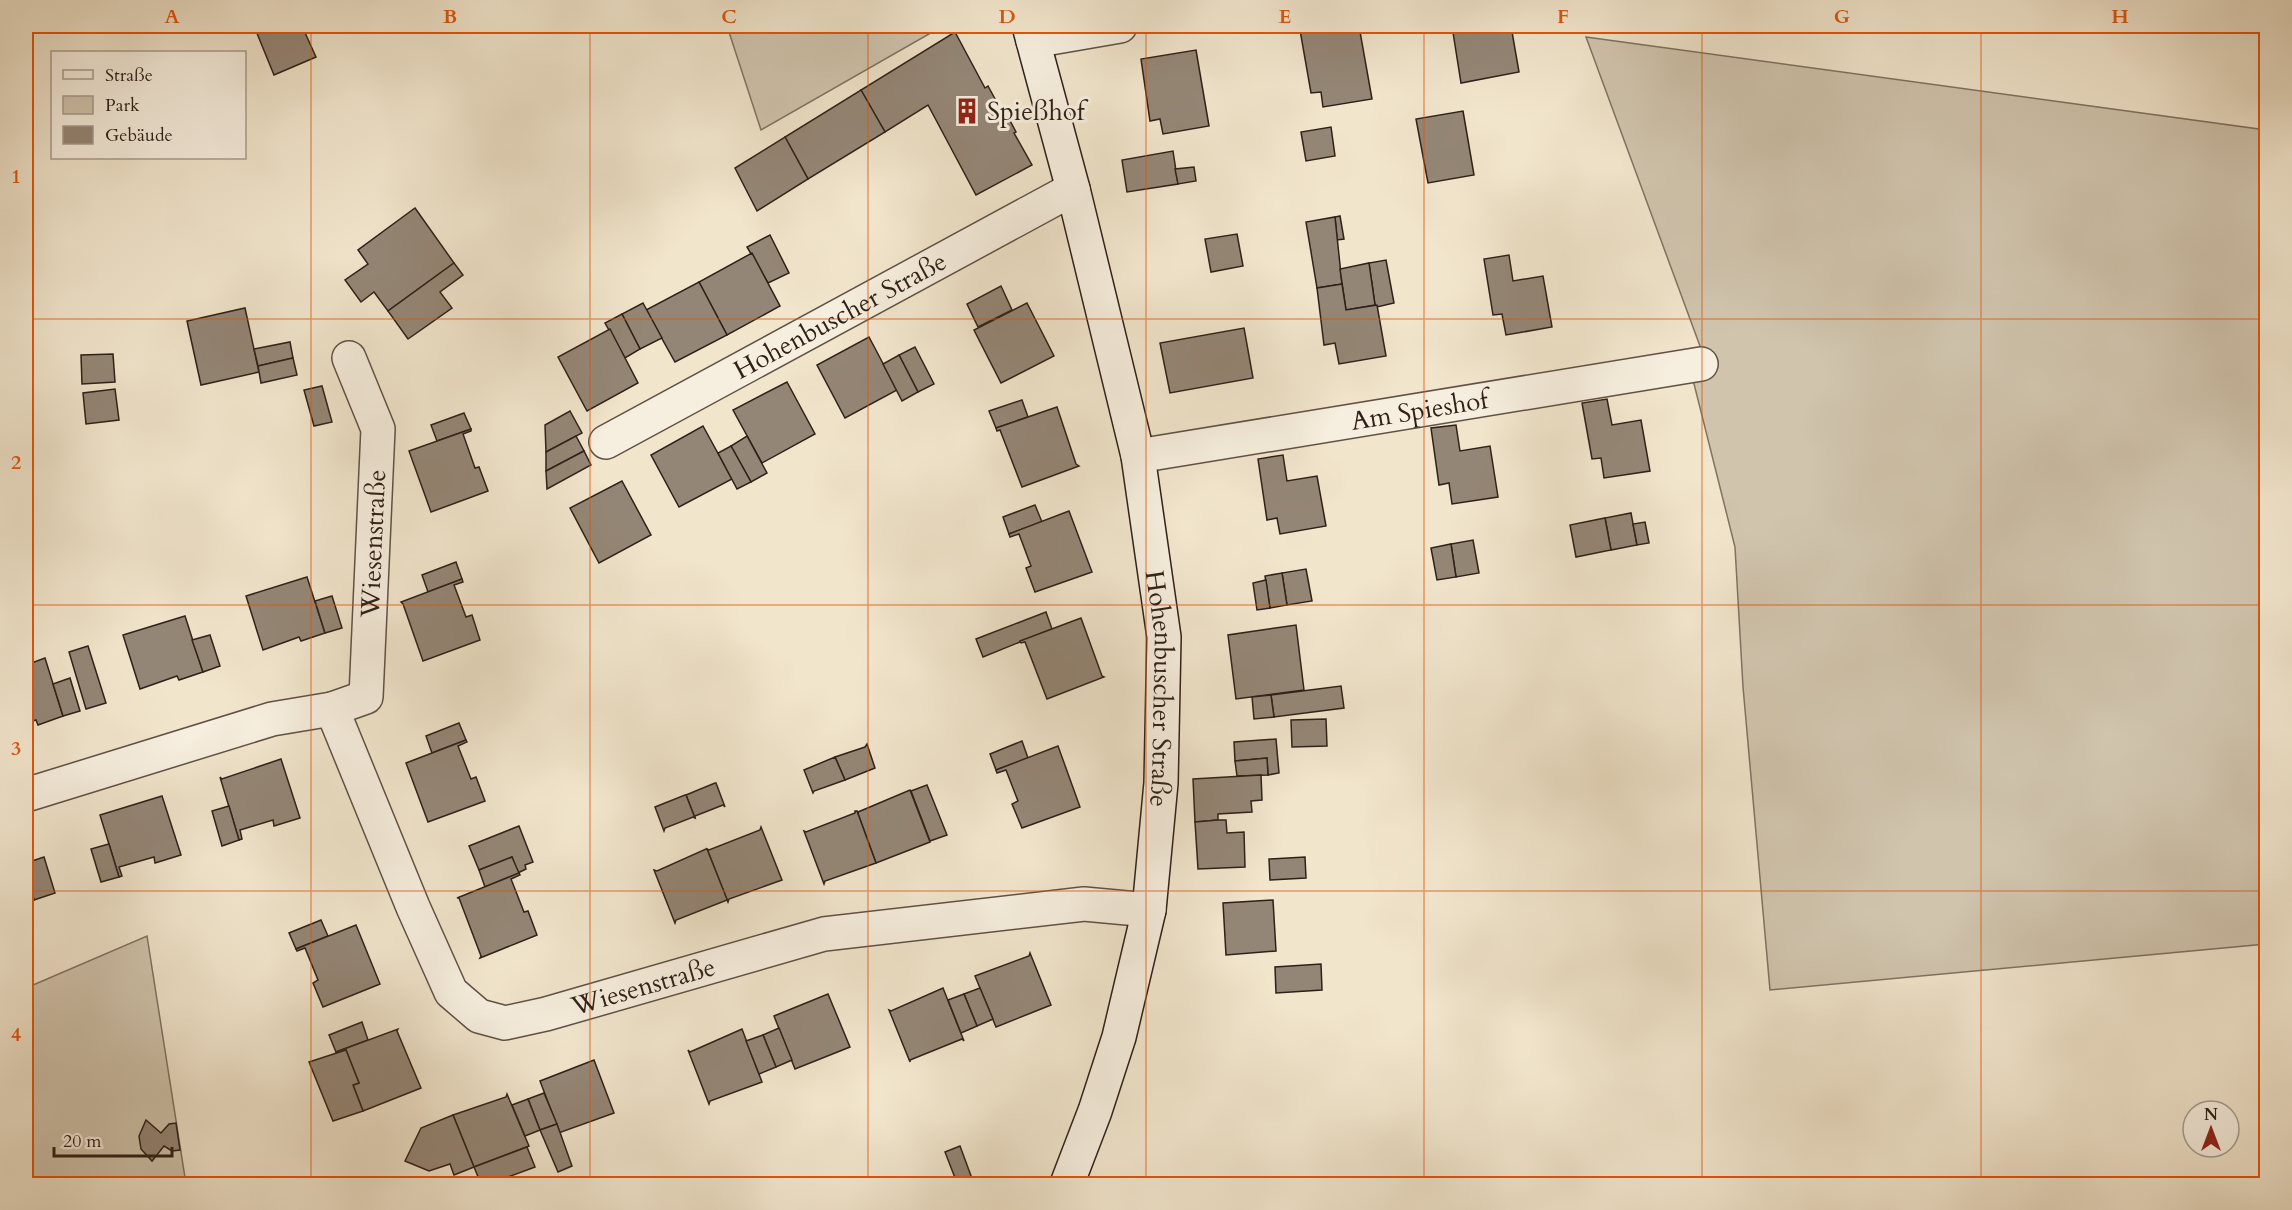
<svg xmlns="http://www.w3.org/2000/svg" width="2292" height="1210" font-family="Cardo,serif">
<rect width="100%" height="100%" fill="#f1e5cc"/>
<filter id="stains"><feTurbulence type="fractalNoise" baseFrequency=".00333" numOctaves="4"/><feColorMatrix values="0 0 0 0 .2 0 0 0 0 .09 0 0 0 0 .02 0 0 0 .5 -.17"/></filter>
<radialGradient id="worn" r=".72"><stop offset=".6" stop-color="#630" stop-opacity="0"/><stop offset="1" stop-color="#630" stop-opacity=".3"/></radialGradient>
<g fill="#d0c4ad" stroke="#807262" stroke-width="1.5">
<path d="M727 26H943L761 130Z"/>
<path d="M1586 37 2266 130V944L1770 990 1743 687 1735 547 1691 372 1707 365Z"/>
<path d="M147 936 186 1184H26V988Z"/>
</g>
<g fill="#948676" stroke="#2f2018" stroke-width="1.5">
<path d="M254 26H264L266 29 275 26H302L316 57 274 75Z"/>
<path d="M1324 26H1359L1372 99 1323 107 1321 92 1311 93 1300 30Z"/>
<path d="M1452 26H1511L1519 72 1461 83Z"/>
<path d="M955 32 985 88 988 86 1006 119 1008 117 1016 132 1014 133 1032 165 976 195 928 105 885 132 861 90Z"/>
<path d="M1196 50 1209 126 1163 134 1160 119 1150 121 1141 59Z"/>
<path d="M861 90 885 132 808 179 785 137Z"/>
<path d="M1463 111 1474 175 1428 183 1416 119Z"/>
<path d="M1331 127 1335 156 1306 161 1301 132Z"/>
<path d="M785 137 808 179 757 211 735 168Z"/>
<path d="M1173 151 1178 184 1127 192 1122 160Z"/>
<path d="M1194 167 1196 181 1178 184 1175 169Z"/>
<path d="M415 208 454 263 388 311 374 292 361 302 345 280 368 264 358 250Z"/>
<path d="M1340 216 1344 239 1337 240 1335 217Z"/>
<path d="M1335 217 1342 284 1317 288 1306 222Z"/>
<path d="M1237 234 1243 266 1211 272 1205 239Z"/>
<path d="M770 235 789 273 768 283 747 247Z"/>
<path d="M752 253 780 306 727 335 699 282Z"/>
<path d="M1509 255 1513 281 1543 276 1552 327 1506 335 1502 314 1493 315 1484 259Z"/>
<path d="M1386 260 1394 303 1377 307 1375 305 1369 263Z"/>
<path d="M454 263 463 275 440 292 452 308 408 339 388 311Z"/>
<path d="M1369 263 1375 305 1346 310 1340 269Z"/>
<path d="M699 282 727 335 675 362 646 310Z"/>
<path d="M1342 284 1346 310 1377 305 1386 356 1339 364 1335 343 1324 345 1317 288Z"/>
<path d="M1001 286 1012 310 978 327 967 304Z"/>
<path d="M643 303 662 338 640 349 622 314Z"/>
<path d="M1027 303 1054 356 1001 383 974 330Z"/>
<path d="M245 308 259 372 201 385 187 321Z"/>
<path d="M622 314 640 349 625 358 605 323Z"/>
<path d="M1244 328 1253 378 1170 393 1160 343Z"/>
<path d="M610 329 638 383 587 411 558 357Z"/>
<path d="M869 337 897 390 845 418 817 365Z"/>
<path d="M290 342 293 358 258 366 254 349Z"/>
<path d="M915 347 934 384 918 392 899 355Z"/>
<path d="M113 354 115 382 82 384 81 355Z"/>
<path d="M899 355 918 392 902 401 883 364Z"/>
<path d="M293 358 297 375 261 383 258 366Z"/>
<path d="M787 382 815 434 762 463 733 410Z"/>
<path d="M322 386 332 422 314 426 304 390Z"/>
<path d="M115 389 119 420 86 424 83 393Z"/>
<path d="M1607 399 1612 425 1641 420 1650 471 1604 478 1601 458 1592 459 1582 403Z"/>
<path d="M1022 400 1028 417 996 428 989 411Z"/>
<path d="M1057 407 1076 464 1079 466 1022 487 1000 430 997 431 996 428Z"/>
<path d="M570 411 582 433 546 452 545 425Z"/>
<path d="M464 413 471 429 437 441 431 425Z"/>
<path d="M1456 425 1460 451 1490 446 1498 497 1452 504 1449 483 1439 485 1431 428Z"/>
<path d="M703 426 732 479 679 507 651 455Z"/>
<path d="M471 429V431L463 434 475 468 479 467 488 491 431 512 409 451Z"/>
<path d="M576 436 584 451 546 471V452Z"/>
<path d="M747 436 767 473 751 482 731 446Z"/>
<path d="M731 446 751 482 737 489 718 453Z"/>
<path d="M584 451 591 465 547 489 546 471Z"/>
<path d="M1283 455 1287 481 1317 476 1326 526 1280 534 1277 518 1267 520 1258 459Z"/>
<path d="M622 481 651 535 599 563 570 508Z"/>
<path d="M1035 505 1042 522 1009 534 1003 517Z"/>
<path d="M1069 511 1092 572 1035 592 1026 568 1031 566 1019 534 1010 537 1009 534Z"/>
<path d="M1631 513 1637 545 1611 550 1605 518Z"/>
<path d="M1605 518 1611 550 1576 557 1570 525Z"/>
<path d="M1645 522 1649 543 1637 545 1633 524Z"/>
<path d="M1473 540 1479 573 1456 577 1451 544Z"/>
<path d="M1451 544 1456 577 1437 580 1431 548Z"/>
<path d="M456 562 462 579 428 592 422 575Z"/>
<path d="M1306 569 1312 601 1287 605 1282 573Z"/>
<path d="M1282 573 1287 605 1270 608 1265 576Z"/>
<path d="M307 577 325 633 301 641 299 637 263 650 246 596Z"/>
<path d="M462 579 463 582 454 585 466 617 472 615 480 640 423 661 403 604 401 602Z"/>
<path d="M1266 580 1270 608 1257 610 1253 583Z"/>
<path d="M332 596 342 628 325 633 315 601Z"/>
<path d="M1046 612 1052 629 983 657 976 639Z"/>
<path d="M185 616 203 672 179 680 177 676 140 689 123 635Z"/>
<path d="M1081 618 1102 676 1104 677 1047 699 1025 642 1021 643 1020 641Z"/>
<path d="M1296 625 1304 690 1236 699 1228 635Z"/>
<path d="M210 635 220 666 203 672 192 640Z"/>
<path d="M88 646 106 703 86 709 69 652Z"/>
<path d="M45 658 63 716 38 725 36 720 26 723V665Z"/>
<path d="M70 678 80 711 63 716 53 684Z"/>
<path d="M1341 686 1344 708 1274 717 1271 695Z"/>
<path d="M1271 695 1274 717 1254 719 1252 697Z"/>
<path d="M1326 719 1327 746 1292 747 1291 720Z"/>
<path d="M459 723 466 740 432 753 426 736Z"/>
<path d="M1276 739 1279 773 1268 775 1267 758 1235 761 1234 742Z"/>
<path d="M466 740 467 742 458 746 471 779 476 777 485 801 428 822 406 763Z"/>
<path d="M1022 741 1028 758 996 770 990 754Z"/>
<path d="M867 744 875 768 845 780 835 757 865 747Z"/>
<path d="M1058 746 1080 807 1022 828 1012 804 1018 801 1006 770 997 773 996 770Z"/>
<path d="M835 757 845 780 814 791 813 793 804 770Z"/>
<path d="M1267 758 1268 775 1237 776 1235 761Z"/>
<path d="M281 759 300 818 274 826 273 820 240 830 242 839 239 840 220 777 222 779Z"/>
<path d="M1261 775 1262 800 1251 801 1252 812 1218 814V820L1195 822 1193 779Z"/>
<path d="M715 783H716L725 807 723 805 695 816V818L686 795Z"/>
<path d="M927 785 947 835 930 841 911 791Z"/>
<path d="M910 790 930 842 876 863 857 811 858 812Z"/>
<path d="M685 795H686L695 818 693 817 665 828 664 831 655 807Z"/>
<path d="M162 796 181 855 155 863 154 857 119 867 122 876 119 877 100 815Z"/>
<path d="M229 806 239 840 222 846 212 811Z"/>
<path d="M855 811H857L876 863 825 881 824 884 804 831 806 832 855 813Z"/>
<path d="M1218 820H1226L1227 833 1244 832 1245 867 1198 869 1195 822Z"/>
<path d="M519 826 533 862 525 865 526 869 518 873 512 857 479 870 469 846Z"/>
<path d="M761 827 782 880 729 899 728 902 707 849 709 850 760 830Z"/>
<path d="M109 844 119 877 101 882 91 849Z"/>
<path d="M706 849H707L728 902 727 900 676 920 675 923 654 870 657 871Z"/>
<path d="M44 857 55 893 34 900 26 873V863Z"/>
<path d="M512 857 519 873 485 887 479 870Z"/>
<path d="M1305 857 1306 878 1270 880 1269 859Z"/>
<path d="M26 873 34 900 26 902Z"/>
<path d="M519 873 520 875 511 879 524 912 528 911 537 935 480 958 481 956 459 898H457Z"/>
<path d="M1273 900 1276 951 1226 955 1223 903Z"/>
<path d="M321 920 328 936 296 949 289 933Z"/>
<path d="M356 925 380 984 323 1007 313 983 318 980 305 948 297 951 296 949Z"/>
<path d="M1030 953 1051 1005 996 1027 975 976 1029 956Z"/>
<path d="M1321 964 1322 990 1276 993 1275 967Z"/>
<path d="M943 988 964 1041 962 1039 910 1060V1062L889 1010 891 1011Z"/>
<path d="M980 988 993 1019 977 1026 964 994Z"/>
<path d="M828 994 850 1047 795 1069 774 1016Z"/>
<path d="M964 994 977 1026 961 1033 948 1000Z"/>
<path d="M362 1022 368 1040 336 1052 329 1035Z"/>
<path d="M779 1028 792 1060 776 1067 763 1035Z"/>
<path d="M398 1029 397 1031 421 1088 363 1111 353 1085 359 1083 346 1050 337 1054 336 1052Z"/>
<path d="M742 1029 762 1082 710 1101 709 1104 688 1050 690 1052Z"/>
<path d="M763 1035 776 1067 759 1074 746 1041Z"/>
<path d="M346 1050 359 1083 353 1085 363 1111 333 1121 309 1062Z"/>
<path d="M594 1060 614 1113 561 1132 560 1134 540 1081Z"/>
<path d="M544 1093 557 1124 540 1130 528 1099Z"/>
<path d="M507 1094 529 1146 474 1167 453 1115 506 1097Z"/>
<path d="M528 1099 540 1130 525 1136 512 1105Z"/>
<path d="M453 1115 474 1167 454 1175 450 1164 429 1171 405 1161 421 1128Z"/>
<path d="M146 1120 161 1133 169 1124 176 1123 180 1150 172 1151 164 1146 152 1161 141 1149 139 1136Z"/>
<path d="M557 1124 572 1166 558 1172 540 1130Z"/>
<path d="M960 1146 974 1184 957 1183 945 1152Z"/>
<path d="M527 1147 535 1167 489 1184H481L474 1167Z"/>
</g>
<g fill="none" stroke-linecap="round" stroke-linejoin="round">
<g stroke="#605145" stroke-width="36">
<g id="street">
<path d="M1033 41 1120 26"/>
<path id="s1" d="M606 442 1073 189"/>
<path id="s2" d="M1138 456 1701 364"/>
<path id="s3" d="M332 709 413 907 451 992 479 1016 505 1023 546 1014 824 934 1084 904 1149 910"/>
<path id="s4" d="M26 795 272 719 332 709 366 697 378 429 349 358"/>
</g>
</g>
<g stroke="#2f2018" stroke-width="36">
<g id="secondary">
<path id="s5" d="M1029 26 1073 189 1138 456 1164 637 1161 783 1149 910 1119 1037 1095 1111 1067 1184"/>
</g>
</g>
<use href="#street" stroke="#f6eede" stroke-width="33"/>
<use href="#secondary" stroke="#f6eede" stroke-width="33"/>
</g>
<path fill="none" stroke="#df560d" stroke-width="1.5" stroke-opacity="0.55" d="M311 26V1184M590 26V1184M868 26V1184M1146 26V1184M1424 26V1184M1702 26V1184M1981 26V1184M26 319H2266M26 605H2266M26 891H2266"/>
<defs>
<g id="building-bare" transform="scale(2.07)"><path d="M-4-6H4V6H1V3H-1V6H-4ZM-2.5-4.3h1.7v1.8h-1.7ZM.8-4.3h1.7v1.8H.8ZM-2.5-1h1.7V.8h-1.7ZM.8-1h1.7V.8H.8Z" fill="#8f2418" stroke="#f6eede" stroke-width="2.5" paint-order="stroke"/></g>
</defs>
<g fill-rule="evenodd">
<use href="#building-bare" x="967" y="111"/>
</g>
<g text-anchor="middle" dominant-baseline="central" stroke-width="6" stroke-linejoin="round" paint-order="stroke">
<g font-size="26" fill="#2f2018" stroke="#f6eede" text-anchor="start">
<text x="987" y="111">Spießhof</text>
</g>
<g font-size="26" fill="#2f2018" stroke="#f6eede">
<text stroke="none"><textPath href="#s1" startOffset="266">Hohenbuscher Straße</textPath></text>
<text stroke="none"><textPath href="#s2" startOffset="285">Am Spieshof</textPath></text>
<text stroke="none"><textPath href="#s4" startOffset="508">Wiesenstraße</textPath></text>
<text stroke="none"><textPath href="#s5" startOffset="678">Hohenbuscher Straße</textPath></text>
<text stroke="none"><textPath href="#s3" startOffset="514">Wiesenstraße</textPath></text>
</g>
</g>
<rect width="2292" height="1210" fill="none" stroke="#f1e5cc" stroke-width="66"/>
<rect x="51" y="51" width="195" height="108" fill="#f6eede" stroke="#a69c8f" stroke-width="1.5"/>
<rect x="63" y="70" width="30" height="9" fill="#f6eede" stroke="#a69c8f" stroke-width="1.5"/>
<text x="105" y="81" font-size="18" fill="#2f2018">Straße</text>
<rect x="63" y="96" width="30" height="18" fill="#d0c4ad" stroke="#a69c8f" stroke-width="1.5"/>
<text x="105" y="111" font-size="18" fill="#2f2018">Park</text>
<rect x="63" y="126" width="30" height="18" fill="#948676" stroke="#a69c8f" stroke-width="1.5"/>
<text x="105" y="141" font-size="18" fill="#2f2018">Gebäude</text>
<g transform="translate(2211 1129)"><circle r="28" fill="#f6eede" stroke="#a69c8f" stroke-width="1.5"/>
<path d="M0-4.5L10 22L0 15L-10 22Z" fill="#8f2418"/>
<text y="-9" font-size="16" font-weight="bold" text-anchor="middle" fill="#2f2018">N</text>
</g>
<path d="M54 1147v9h118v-9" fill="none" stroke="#2f2018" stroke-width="3"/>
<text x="63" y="1147" font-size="18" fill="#2f2018" stroke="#f6eede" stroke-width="4.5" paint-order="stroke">20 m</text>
<rect x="33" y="33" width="2226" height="1144" fill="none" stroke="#df560d" stroke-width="2"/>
<g font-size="20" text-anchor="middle" font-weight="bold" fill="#df560d">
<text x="172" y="23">A</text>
<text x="450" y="23">B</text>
<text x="729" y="23">C</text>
<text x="1007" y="23">D</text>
<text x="1285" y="23">E</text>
<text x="1563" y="23">F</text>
<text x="1842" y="23">G</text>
<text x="2120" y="23">H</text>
<text x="16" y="183">1</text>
<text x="16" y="469">2</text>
<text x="16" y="755">3</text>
<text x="16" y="1041">4</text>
</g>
<rect width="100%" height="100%" filter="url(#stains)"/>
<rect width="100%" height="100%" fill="url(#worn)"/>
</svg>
